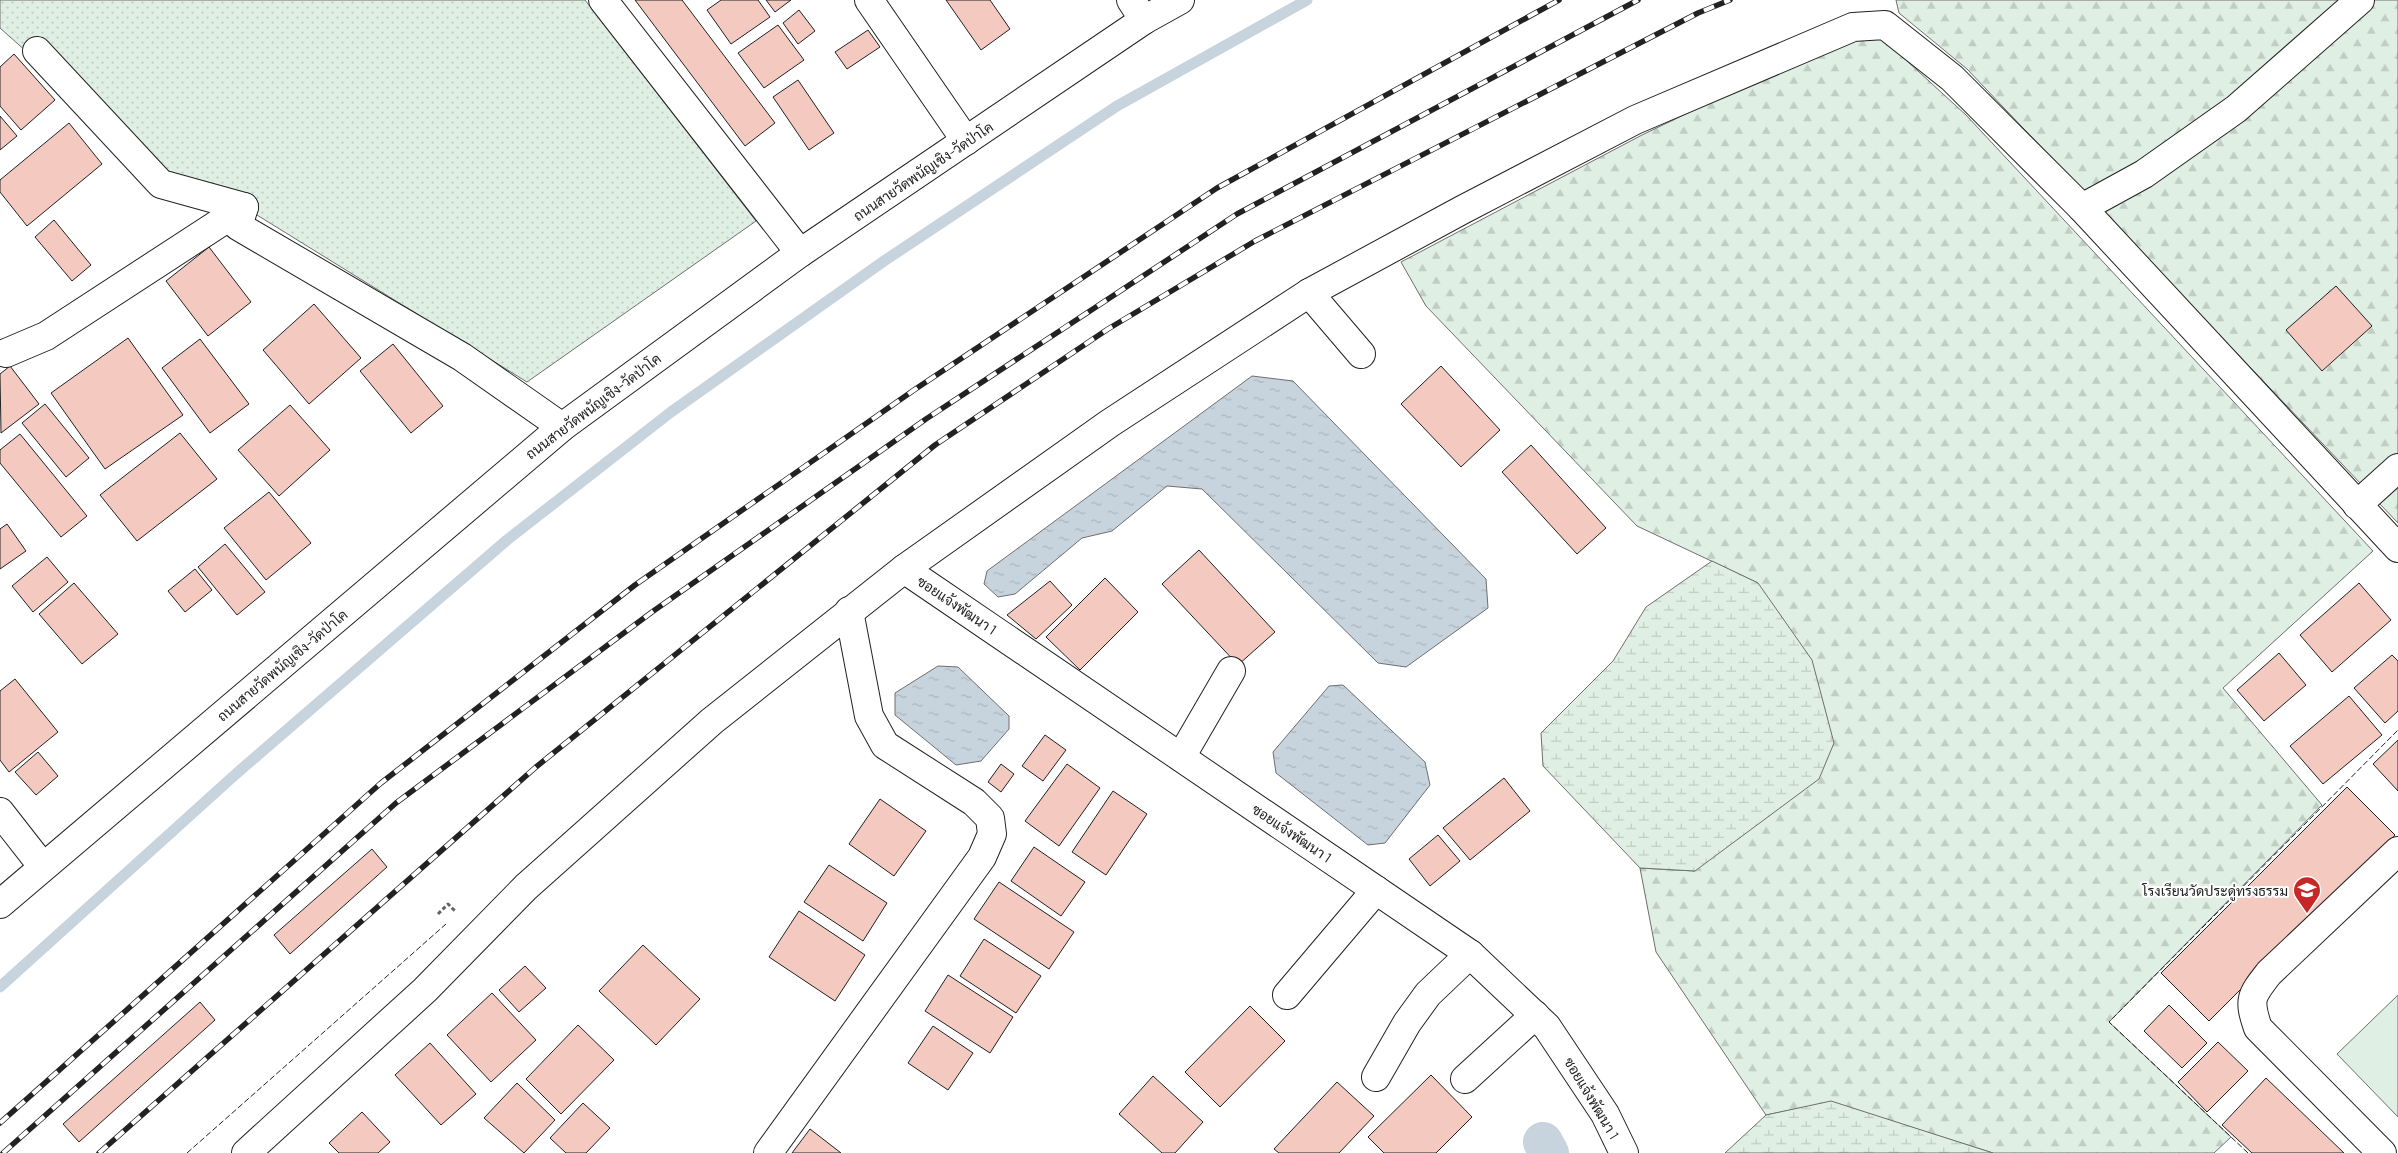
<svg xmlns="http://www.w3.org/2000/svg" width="2398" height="1153" font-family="Barlow,Sarabun,sans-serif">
<defs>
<pattern id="green-dots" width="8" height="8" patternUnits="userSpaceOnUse" patternTransform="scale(1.25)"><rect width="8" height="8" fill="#e0efe3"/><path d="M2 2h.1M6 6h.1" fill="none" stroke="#c0cdc2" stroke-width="1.8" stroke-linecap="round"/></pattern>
<pattern id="forest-firs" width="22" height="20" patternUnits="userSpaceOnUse" patternTransform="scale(1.25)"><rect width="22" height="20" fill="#e0efe3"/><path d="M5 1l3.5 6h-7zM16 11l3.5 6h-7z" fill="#c0cdc2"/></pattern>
<pattern id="wetland-marsh" width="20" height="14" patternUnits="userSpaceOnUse" patternTransform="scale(1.25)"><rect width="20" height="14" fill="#e0efe3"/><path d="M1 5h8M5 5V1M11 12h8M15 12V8" fill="none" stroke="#c0cdc2"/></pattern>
<pattern id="water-ripples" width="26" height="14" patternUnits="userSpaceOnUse" patternTransform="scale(1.25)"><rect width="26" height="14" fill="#c7d3dd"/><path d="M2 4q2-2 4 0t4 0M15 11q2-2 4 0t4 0" fill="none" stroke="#abb5bd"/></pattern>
</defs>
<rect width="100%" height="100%" fill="#fff"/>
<path fill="url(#green-dots)" stroke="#6f6f6f" d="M0 0H585L756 221 527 382 244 207 193 200 0 28Z"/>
<g fill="url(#forest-firs)" stroke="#6f6f6f">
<path d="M1896 0H2398V523L1967 69 1899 13Z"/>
<path d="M1852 34 1883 39 1966 115 2373 551 2223 688 2322 805 2109 1022 2231 1137 2214 1153H1993L1831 1102 1766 1115 1656 952 1640 868 1695 871 1758 583 1637 526 1426 306 1401 262 1642 135Z"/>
</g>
<g fill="url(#wetland-marsh)" stroke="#6f6f6f">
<path d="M1712 561 1758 583 1812 660 1834 743 1819 779 1695 871 1640 868 1543 766 1541 733 1613 661 1646 607Z"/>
<path d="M1831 1101 1993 1153H1725L1766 1115Z"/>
</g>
<path fill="#e0efe3" stroke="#6f6f6f" d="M2398 995V1117L2337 1054Z"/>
<g fill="url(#water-ripples)" stroke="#6f6f6f">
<path d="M1252 376 1293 381 1486 579 1488 608 1406 667 1378 663 1202 489 1167 486 1112 531 1082 538 1015 594 998 597 984 584 987 571Z"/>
<path d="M938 666 958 667 1009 716V729L981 761 956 765 895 715V693Z"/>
<path d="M1343 685 1425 762 1430 785 1385 843 1368 845 1276 773 1273 752 1329 686Z"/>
</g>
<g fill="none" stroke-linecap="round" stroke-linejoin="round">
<path stroke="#c7d3dd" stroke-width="11" d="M0 987 237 773 507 540 671 412 884 261 1117 106 1307 0"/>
<path stroke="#c7d3dd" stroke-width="40" d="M1543 1142 1549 1153"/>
</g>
<g fill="#f3c9c0" stroke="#222">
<path d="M635 0H682L775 123 745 146Z"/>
<path d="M721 0H758L770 17 731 44 707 10Z"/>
<path d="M766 0H791L775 12Z"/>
<path d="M946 0H990L1010 29 981 50Z"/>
<path d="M799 10 815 31 798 44 783 23Z"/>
<path d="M778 25 804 60 764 88 738 53Z"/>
<path d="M868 30 880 47 847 69 835 52Z"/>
<path d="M14 54 55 100 21 130 0 106V67Z"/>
<path d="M798 80 834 133 809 150 773 97Z"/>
<path d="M0 116 17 136 0 150Z"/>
<path d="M69 123 102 164 27 226 0 192V180Z"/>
<path d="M54 220 91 265 72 281 35 237Z"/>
<path d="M209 247 251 302 208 336 166 281Z"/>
<path d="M2336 286 2372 326 2322 371 2286 330Z"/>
<path d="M314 304 361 358 309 404 263 350Z"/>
<path d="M128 338 183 415 105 469 51 393Z"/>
<path d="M200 339 249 404 210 433 162 368Z"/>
<path d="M393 344 443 406 411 433 360 371Z"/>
<path d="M10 366 39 404 1 433 0 374Z"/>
<path d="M1441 366 1500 430 1461 467 1401 404Z"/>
<path d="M45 404 89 458 66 477 22 423Z"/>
<path d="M290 405 330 450 279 496 238 450Z"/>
<path d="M180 433 217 479 137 541 100 495Z"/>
<path d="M20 434 87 516 61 537 0 463V450Z"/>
<path d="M1531 445 1606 528 1577 554 1502 472Z"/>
<path d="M269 492 311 543 266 580 224 528Z"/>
<path d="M7 524 26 551 0 569V529Z"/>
<path d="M225 544 265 592 237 615 198 567Z"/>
<path d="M1199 550 1275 632 1238 665 1162 584Z"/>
<path d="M47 557 68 582 33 612 12 586Z"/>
<path d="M195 569 212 590 185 612 168 591Z"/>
<path d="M1105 578 1138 612 1080 670 1046 637Z"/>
<path d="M1050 581 1072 605 1036 639 1007 615Z"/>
<path d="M74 583 118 634 82 664 39 614Z"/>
<path d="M2359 583 2391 620 2332 672 2300 635Z"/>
<path d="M2279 653 2306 685 2264 721 2237 690Z"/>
<path d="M2392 655 2398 661V711L2385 723 2354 688Z"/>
<path d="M15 679 58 732 9 772 0 760V691Z"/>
<path d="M2349 696 2382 735 2323 784 2290 746Z"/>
<path d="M1045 735 1066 750 1043 781 1022 766Z"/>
<path d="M2398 740V791L2373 764Z"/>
<path d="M38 752 58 776 36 795 15 772Z"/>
<path d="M1001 764 1014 774 1001 792 988 782Z"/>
<path d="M1067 764 1100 788 1059 846 1025 821Z"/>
<path d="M1504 778 1530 811 1470 860 1443 828Z"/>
<path d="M2347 787 2395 835 2209 1021 2161 973Z"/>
<path d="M1113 791 1147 814 1106 875 1072 852Z"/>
<path d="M880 799 926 831 894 876 849 844Z"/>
<path d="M1438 835 1460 861 1430 886 1409 859Z"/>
<path d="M1034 847 1085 882 1061 916 1011 881Z"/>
<path d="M372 849 387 867 290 954 274 935Z"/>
<path d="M829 865 887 903 863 941 804 902Z"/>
<path d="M999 882 1074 932 1049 969 974 919Z"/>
<path d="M799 911 865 955 835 1001 769 957Z"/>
<path d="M984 939 1041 976 1016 1013 960 976Z"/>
<path d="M643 945 700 999 656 1045 599 991Z"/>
<path d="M525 966 546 988 519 1012 499 990Z"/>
<path d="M948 975 1013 1017 990 1053 925 1011Z"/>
<path d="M492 993 536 1040 491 1082 447 1035Z"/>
<path d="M200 1002 215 1020 79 1142 63 1124Z"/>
<path d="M2169 1005 2207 1043 2182 1068 2144 1031Z"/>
<path d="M1250 1006 1285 1041 1220 1107 1185 1072Z"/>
<path d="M578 1025 614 1060 561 1114 526 1079Z"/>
<path d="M933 1026 973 1053 948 1090 908 1063Z"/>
<path d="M2218 1042 2248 1071 2207 1112 2178 1082Z"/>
<path d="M430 1043 476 1094 441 1125 395 1075Z"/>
<path d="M1431 1075 1472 1117 1436 1153H1384L1368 1137Z"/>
<path d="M1153 1076 1203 1122 1175 1153H1162L1119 1114Z"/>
<path d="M2266 1078 2344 1153H2252L2222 1125Z"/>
<path d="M1337 1082 1374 1116 1339 1153H1279L1274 1149Z"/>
<path d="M517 1083 555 1120 524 1153 484 1118Z"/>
<path d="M583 1103 610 1128 586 1153H566L550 1138Z"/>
<path d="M362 1112 390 1142 378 1153H339L329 1143Z"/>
<path d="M810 1129 841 1153H792Z"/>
</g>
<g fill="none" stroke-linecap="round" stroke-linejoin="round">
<g stroke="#222" stroke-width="30">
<g id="minor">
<path d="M603 0 800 253"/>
<path d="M869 0 966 141"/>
<path d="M1131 0 1144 20"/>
<path d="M37 51 161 184 244 207"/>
<path d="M2082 208 2144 174 2236 109 2360 0"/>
<path d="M1309 293 1361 354"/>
<path d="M6 353 46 336 244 207 238 226 462 357 562 427"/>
<path d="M2357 505 2398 468"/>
<path d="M904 569 1470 954 1547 1027 1605 1114 1624 1153"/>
<path d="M1181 757 1231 671"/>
<path d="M0 812 43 867"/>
<path d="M1287 995 1376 890"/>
<path d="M1376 1077 1407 1023 1428 994 1470 954"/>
<path d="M1465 1079 1535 1015"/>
<path d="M246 1153 425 990 526 887 712 721 904 569 1110 423 1309 293 1462 210 1635 120 1853 27 1885 25 1952 78 2082 208 2398 548"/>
<path d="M768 1153 982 857 992 834 990 818 974 802 885 745 869 716 849 611"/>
<path d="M2382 1153 2258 1028C2248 999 2251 996 2269 973L2398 851"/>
</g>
</g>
<g stroke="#222" stroke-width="30">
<path id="major" d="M0 904 562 427 800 253 1144 20 1180 0"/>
</g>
<path stroke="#646464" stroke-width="3" stroke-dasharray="4 2.5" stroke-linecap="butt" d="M438 914 448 904 455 911"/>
<use href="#minor" stroke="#fff" stroke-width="28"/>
<use href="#major" stroke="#fff" stroke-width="28"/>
<g stroke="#222" stroke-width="5.5">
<g id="rail">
<path d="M0 1123 381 783 635 585 914 390 1217 188 1559 0"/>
<path d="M3 1153 396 803 652 612 926 419 1237 214 1638 0"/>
<path d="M99 1153 536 767 935 445 1108 329 1255 241 1698 13 1730 0"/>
</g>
</g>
<use href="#rail" stroke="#fff" stroke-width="4" stroke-dasharray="11" stroke-linecap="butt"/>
<g stroke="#222" stroke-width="1" stroke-dasharray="6 2.5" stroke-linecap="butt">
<path d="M187 1153 446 924"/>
<path d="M2248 1153 2109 1022 2398 730"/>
</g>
</g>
<defs>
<g id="school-pin" transform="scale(1.4375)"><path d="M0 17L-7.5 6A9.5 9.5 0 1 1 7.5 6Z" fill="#c62828" stroke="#fff"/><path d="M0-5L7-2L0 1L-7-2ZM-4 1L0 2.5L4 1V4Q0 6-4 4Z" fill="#fff"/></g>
</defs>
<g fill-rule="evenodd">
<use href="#school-pin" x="2307" y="890"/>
</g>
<g text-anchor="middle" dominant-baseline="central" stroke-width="4" stroke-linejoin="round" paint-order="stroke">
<g font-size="14" fill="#222" stroke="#fff">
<text transform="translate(923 171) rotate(-34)">ถนนสายวัดพนัญเชิง-วัดป่าโค</text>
<text transform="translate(593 406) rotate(-37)">ถนนสายวัดพนัญเชิง-วัดป่าโค</text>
<text transform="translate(957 605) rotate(34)">ซอยแจ้งพัฒนา 1</text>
<text transform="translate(282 665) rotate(-40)">ถนนสายวัดพนัญเชิง-วัดป่าโค</text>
<text transform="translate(1292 833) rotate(34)">ซอยแจ้งพัฒนา 1</text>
<text transform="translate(1592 1098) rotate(59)">ซอยแจ้งพัฒนา 1</text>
</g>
<g font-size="14" fill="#222" stroke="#fff" text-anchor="end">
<text x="2288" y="890">โรงเรียนวัดประดู่ทรงธรรม</text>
</g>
</g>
</svg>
